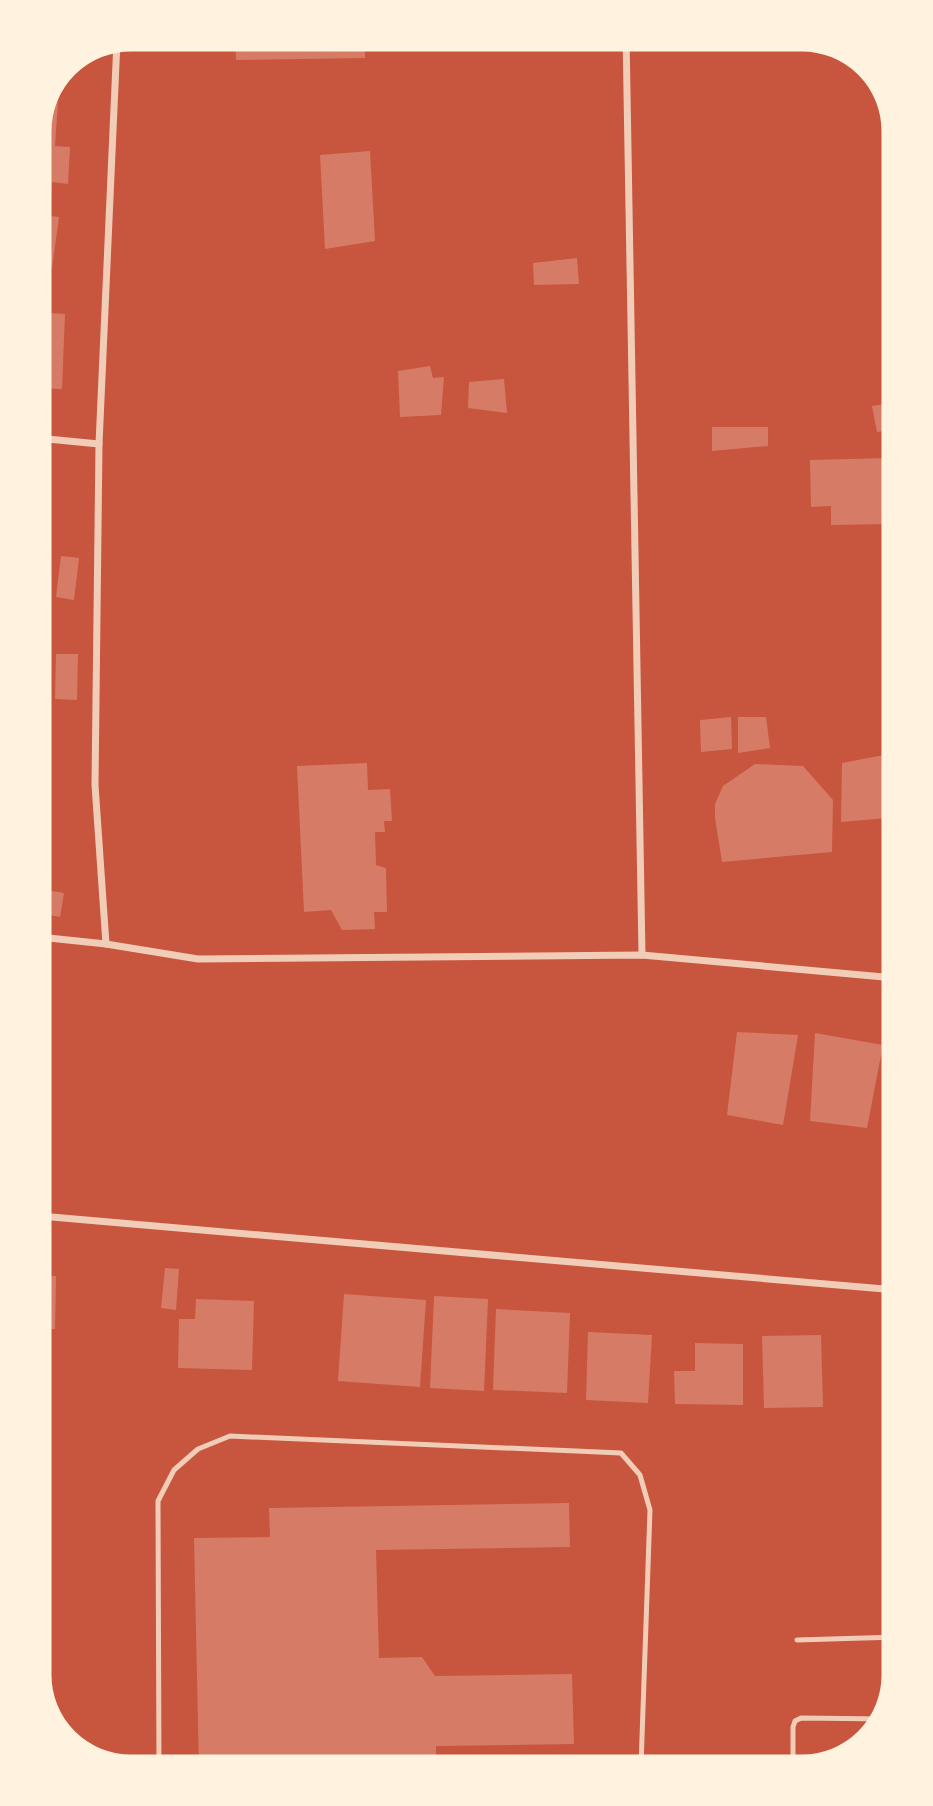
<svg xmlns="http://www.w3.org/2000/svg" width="933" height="1806" font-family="Barlow,sans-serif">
<rect width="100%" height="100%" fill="#c8553d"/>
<g fill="#d67c66">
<path d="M235 35H365V58L236 60Z"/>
<path d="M60 71 55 146 70 147 68 184 52 182 51 202 36 201 35 125Z"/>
<path d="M370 151 375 241 325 249 320 155Z"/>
<path d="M36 214 59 217 52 268 36 266Z"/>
<path d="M577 258 579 284 534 285 533 263Z"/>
<path d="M36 312 65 314 62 389 36 388Z"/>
<path d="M430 366 433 378 444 377 441 415 400 417 398 371Z"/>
<path d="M504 379 507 413 468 408 469 382Z"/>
<path d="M892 403V430L877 432 872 406Z"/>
<path d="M712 427H768V446L712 451Z"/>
<path d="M889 458 891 524 831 525V506L811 507 810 460Z"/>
<path d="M61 556 79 558 74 600 56 597Z"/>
<path d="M37 576 46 577 45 600H37Z"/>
<path d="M38 654 49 655 46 698H38Z"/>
<path d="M56 654H78L77 700 55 699Z"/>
<path d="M731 717 732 749 701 752 700 720Z"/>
<path d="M738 717H766L770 748 738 753Z"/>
<path d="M38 724 49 726 39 777H38Z"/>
<path d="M884 755 889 782 894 780V805H888L887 818 841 822 842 763Z"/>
<path d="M367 763 368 790 390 789 392 821H384L385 832H375L376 865 386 868 387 912H374L375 929 342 930 331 910 304 912 297 766Z"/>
<path d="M755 764 803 766 833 800 832 852 722 862 715 818V804L723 786Z"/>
<path d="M39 889 64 893 60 917 39 913Z"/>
<path d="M737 1032 798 1035 783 1125 727 1115Z"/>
<path d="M815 1033 883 1045 867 1128 810 1121Z"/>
<path d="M165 1268 179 1269 176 1310 161 1308Z"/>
<path d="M40 1276H56L55 1329H40Z"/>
<path d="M344 1294 426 1300 420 1387 338 1381Z"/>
<path d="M434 1296 488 1299 484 1391 430 1388Z"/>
<path d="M196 1299 254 1301 252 1370 178 1368 179 1319H195Z"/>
<path d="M496 1309 570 1313 567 1393 493 1390Z"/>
<path d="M588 1332 652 1335 648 1403 586 1400Z"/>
<path d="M821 1335 823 1407 764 1408 762 1336Z"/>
<path d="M695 1343 743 1344V1405L675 1404 674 1371H695Z"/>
<path d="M569 1503 570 1547 376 1550 379 1658 422 1657 435 1676 572 1674 574 1744 436 1746V1768L199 1770 194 1538 270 1537 269 1508Z"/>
</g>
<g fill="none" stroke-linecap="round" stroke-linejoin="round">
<g stroke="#f1ccb7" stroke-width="5">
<path d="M797 1640 898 1637"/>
<path d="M793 1764V1727L795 1721 801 1718 885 1719"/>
<path d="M159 1770 158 1501 174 1470 198 1449 230 1436 621 1453 640 1475 650 1510 641 1766"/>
</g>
<g stroke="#f1ccb7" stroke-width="7">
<path d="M626 35 642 955"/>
<path d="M37 438 99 444"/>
<path d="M39 937 106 944 198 959 642 955 895 978"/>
<path d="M106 944 95 785 99 444 117 41"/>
<path d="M40 1216 896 1290"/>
</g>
</g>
<path d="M0 0H933V1806H0ZM131 47H802A84 84 0 0 1 886 131V1675A84 84 0 0 1 802 1759H131A84 84 0 0 1 47 1675V131A84 84 0 0 1 131 47Z" fill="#fff3e0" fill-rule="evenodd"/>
<path fill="none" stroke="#fff3e0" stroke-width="9" d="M131 47H802A84 84 0 0 1 886 131V1675A84 84 0 0 1 802 1759H131A84 84 0 0 1 47 1675V131A84 84 0 0 1 131 47Z"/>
</svg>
